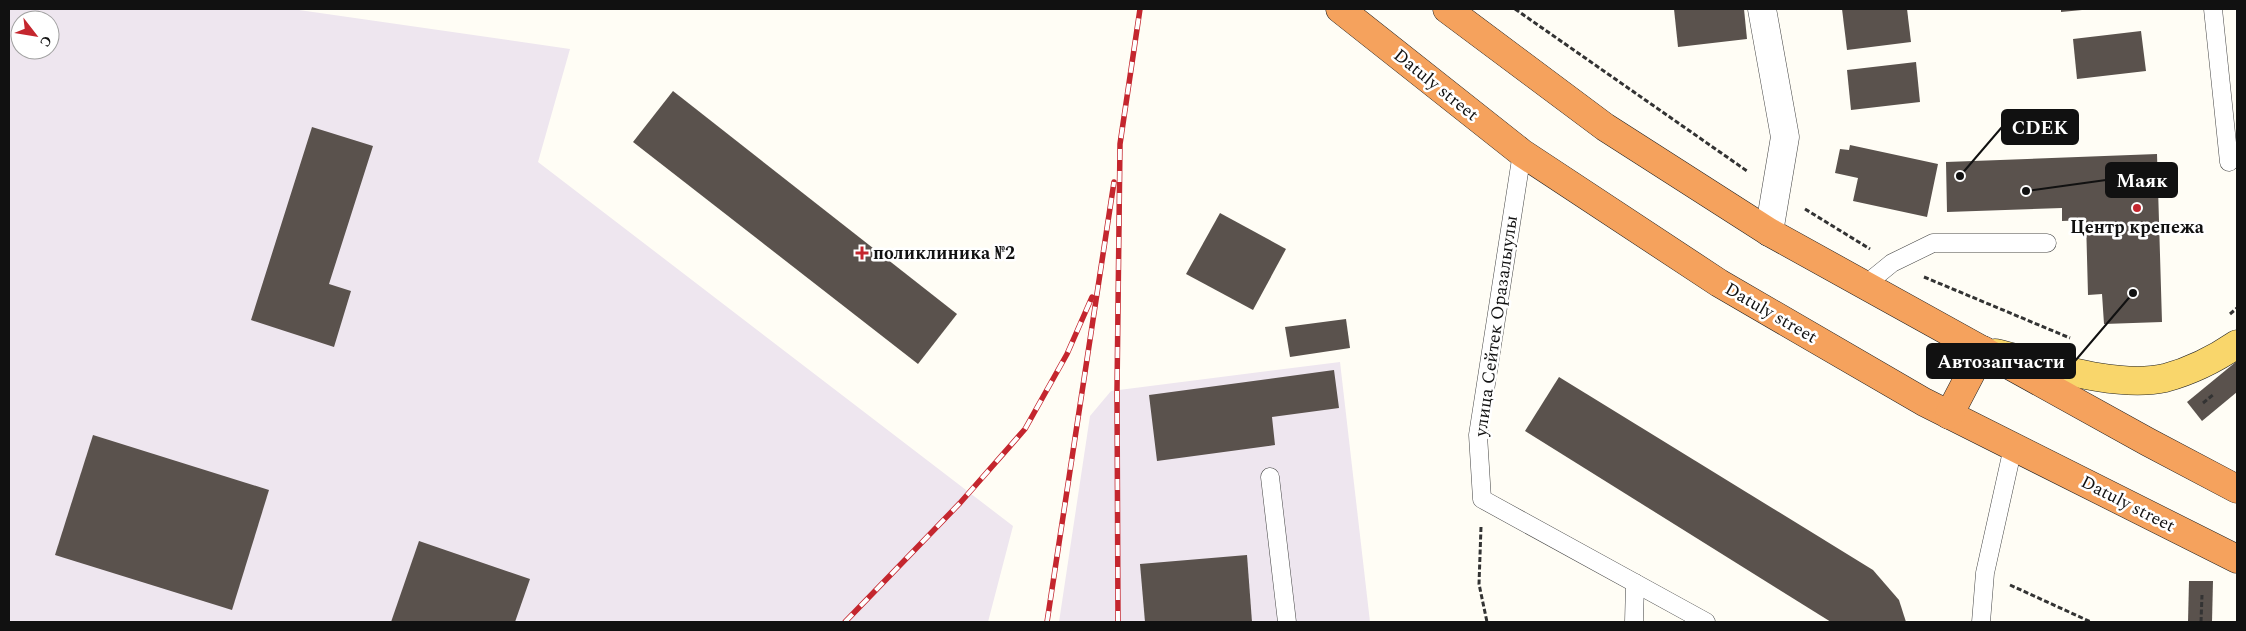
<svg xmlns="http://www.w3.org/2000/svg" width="2246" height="631" font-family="Spectral,serif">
<rect width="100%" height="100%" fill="#fffdf5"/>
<g fill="#eee6ef" fill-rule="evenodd">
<path d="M9 9H292L570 49 538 162 1013 526 988 622H9ZM20 20H50V50H20Z"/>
<path d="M1340 362 1370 622H1059L1090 416 1111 391Z"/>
</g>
<g fill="#5a524d">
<path d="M1674 9H1744L1747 39 1678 47Z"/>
<path d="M1842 9H1907L1911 42 1847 50Z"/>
<path d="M2061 9H2082V10L2061 12Z"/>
<path d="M2141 31 2146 71 2077 79 2073 39Z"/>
<path d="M1916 62 1920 102 1851 110 1847 70Z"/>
<path d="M673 91 957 314 918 364 633 142Z"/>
<path d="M312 127 373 146 329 284 351 291 334 347 251 320Z"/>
<path d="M1850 145 1938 164 1927 217 1853 201 1858 178 1835 173 1840 149 1849 150Z"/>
<path d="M2157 154 2162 322 2104 324 2102 294 2088 295 2086 220 2062 221V208L1947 212 1946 162Z"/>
<path d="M1220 213 1286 249 1253 310 1186 274Z"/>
<path d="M1346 319 1350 348 1290 357 1285 327Z"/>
<path d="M2237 361V392L2202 421 2187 402Z"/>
<path d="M1334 370 1339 408 1272 417 1275 445 1157 461 1149 395Z"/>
<path d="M1559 377 1873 570 1899 600 1906 622H1831L1525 431Z"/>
<path d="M93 435 269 490 232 610 55 555Z"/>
<path d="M419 541 530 579 515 622H391Z"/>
<path d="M1247 555 1252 622H1145L1140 564Z"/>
<path d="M2189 581H2213L2212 622H2188Z"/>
</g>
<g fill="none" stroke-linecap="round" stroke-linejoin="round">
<g stroke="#444" stroke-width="19">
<g id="lane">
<path d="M2213 9 2229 162"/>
<path d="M1522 153 1478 435 1482 499 1706 622"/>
<path d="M1865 285 1892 263 1933 243H2047"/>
<path d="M1270 477 1287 622"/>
<path d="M1634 622 1635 583"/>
<path d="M1981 622 1985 573 2013 447"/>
</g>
</g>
<g stroke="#444" stroke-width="29">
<path id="street" d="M1762 9 1785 137 1769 232"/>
</g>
<g stroke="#222" stroke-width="29">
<path id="primary" d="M1995 353C2043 364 2116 389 2165 378 2191 371 2215 359 2237 344"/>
</g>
<g stroke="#222" stroke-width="29">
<g id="highway">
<path d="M1340 9 1522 153 1719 283 1924 402 2237 559"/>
<path d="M1447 9 1605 127 1769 232 2148 442 2237 489"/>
<path d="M1949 415 1983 350"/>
</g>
</g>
<g stroke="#333" stroke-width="3" stroke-dasharray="5 2.5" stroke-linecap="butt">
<path d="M1515 9 1747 171"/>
<path d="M1805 209 1870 249"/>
<path d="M1924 277 2070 338"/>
<path d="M2230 314 2237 308"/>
<path d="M2203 403 2214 394"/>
<path d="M1481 527 1479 584 1487 622"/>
<path d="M2010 585 2091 622"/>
<path d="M2201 622 2202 595"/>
</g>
<use href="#lane" stroke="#fff" stroke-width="18"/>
<use href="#street" stroke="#fff" stroke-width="28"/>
<use href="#primary" stroke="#f9d66b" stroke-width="28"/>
<use href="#highway" stroke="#f5a25d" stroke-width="28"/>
<g stroke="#c4262e" stroke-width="5.5">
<g id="rail">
<path d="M845 622 960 503 1025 429 1067 354 1092 297"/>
<path d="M1047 622 1114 182"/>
<path d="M1118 622 1117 390 1120 144 1140 9"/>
</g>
</g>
<use href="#rail" stroke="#fff" stroke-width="4" stroke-dasharray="11" stroke-linecap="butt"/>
</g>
<g fill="#c4262e" stroke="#fff" stroke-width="2">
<circle cx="2137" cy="208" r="5"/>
<path d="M859.5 245.5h5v5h5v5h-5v5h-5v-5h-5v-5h5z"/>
</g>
<g text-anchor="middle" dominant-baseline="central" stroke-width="5" stroke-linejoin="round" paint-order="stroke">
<g font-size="18" fill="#111" stroke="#fff">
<text transform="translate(1436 85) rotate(39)">Datuly street</text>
<text transform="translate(1771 313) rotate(30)">Datuly street</text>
<text transform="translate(1496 326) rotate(-82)">улица Сейтек Оразалыулы</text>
<text transform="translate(2128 504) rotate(27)">Datuly street</text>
</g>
<g font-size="18" font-weight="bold" fill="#111" stroke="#fff">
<text x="2137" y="227">Центр крепежа</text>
<text x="873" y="253" text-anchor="start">поликлиника №2</text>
</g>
</g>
<path fill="none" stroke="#111" stroke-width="2" d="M1960 176L2002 127M2026 191L2106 180M2133 293L2075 361"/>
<g fill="#111" stroke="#fff" stroke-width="2">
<circle cx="1960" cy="176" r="5"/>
<circle cx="2026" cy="191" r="5"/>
<circle cx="2133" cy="293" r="5"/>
</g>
<g fill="#111" stroke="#111" stroke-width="2">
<rect x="2002" y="110" width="76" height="34" rx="5"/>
<rect x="2106" y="163" width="71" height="34" rx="5"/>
<rect x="1927" y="344" width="148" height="34" rx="5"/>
</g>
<g font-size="19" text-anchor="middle" font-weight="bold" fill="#fff">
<text x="2040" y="134">CDEK</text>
<text x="2142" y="187">Маяк</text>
<text x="2001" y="368">Автозапчасти</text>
</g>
<rect width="2246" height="631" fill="none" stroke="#111111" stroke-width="20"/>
<g transform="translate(35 35) rotate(121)"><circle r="24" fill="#ffffff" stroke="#a0a0a0"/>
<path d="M0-4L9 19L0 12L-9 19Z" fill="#c4262e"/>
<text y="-8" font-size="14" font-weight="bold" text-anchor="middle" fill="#111111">С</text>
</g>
</svg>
